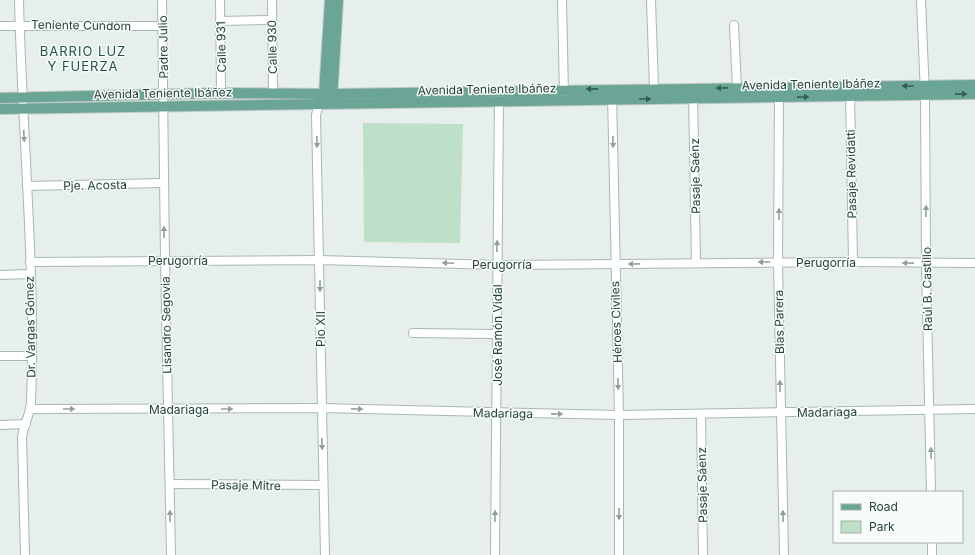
<svg xmlns="http://www.w3.org/2000/svg" width="975" height="555" font-family="Inter,sans-serif">
<rect width="100%" height="100%" fill="#e6efeb"/>
<path fill="#bfe0c8" d="M363 123 463 124 460 243 364 242Z"/>
<g fill="none" stroke-linecap="round" stroke-linejoin="round">
<g stroke="#a8b8b2" stroke-width="10">
<g id="minor">
<path d="M19 0C22 134 36 269 31 403 30 415 23 426 22 438L25 555"/>
<path d="M162 0 165 260 171 555"/>
<path d="M220 0 221 93"/>
<path d="M272 0 273 93"/>
<path d="M562 0 564 95"/>
<path d="M651 0 654 88"/>
<path d="M921 0 925 95 926 263 931 492"/>
<path d="M220 21 272 20"/>
<path d="M734 25 737 88"/>
<path d="M0 26H163"/>
<path d="M850 91 853 262"/>
<path d="M779 92 778 262 784 555"/>
<path d="M693 93 696 263"/>
<path d="M612 94 619 415V555"/>
<path d="M319 103 316 115 325 555"/>
<path d="M27 186 163 183"/>
<path d="M30 262 320 260 497 265 853 262 975 263"/>
<path d="M0 275 30 274"/>
<path d="M413 333 496 334"/>
<path d="M0 356H31"/>
<path d="M30 409 321 408 619 415 975 409"/>
<path d="M701 414 703 555"/>
<path d="M0 425 26 424"/>
<path d="M170 484 323 485"/>
<path d="M932 542V555"/>
<path d="M495 555 499 96"/>
</g>
</g>
<g stroke="#c2cac8" stroke-width="12">
<g id="major">
<path d="M0 98 221 93 332 94 975 85"/>
<path d="M321 100 324 94 330 0"/>
<path d="M332 100 338 0"/>
<path d="M0 109 975 94"/>
</g>
</g>
<use href="#minor" stroke="#fff" stroke-width="8"/>
<use href="#major" stroke="#6aa596" stroke-width="10"/>
</g>
<defs><path id="oneway-solid" d="M-6-.8H1V-3.2L6.5 0L1 3.2V.8H-6Z"/></defs>
<g fill="#365b51">
<use href="#oneway-solid" transform="translate(908 86) rotate(180)"/>
<use href="#oneway-solid" transform="translate(722 88) rotate(179)"/>
<use href="#oneway-solid" transform="translate(592 89) rotate(179)"/>
<use href="#oneway-solid" transform="translate(961 94) rotate(-1)"/>
<use href="#oneway-solid" transform="translate(803 97) rotate(-1)"/>
<use href="#oneway-solid" transform="translate(645 99)"/>
</g>
<g fill="#92a09c">
<use href="#oneway-solid" transform="translate(24 136) rotate(87)"/>
<use href="#oneway-solid" transform="translate(317 142) rotate(89)"/>
<use href="#oneway-solid" transform="translate(613 142) rotate(89)"/>
<use href="#oneway-solid" transform="translate(926 211) rotate(-90)"/>
<use href="#oneway-solid" transform="translate(779 214) rotate(-90)"/>
<use href="#oneway-solid" transform="translate(164 232) rotate(-91)"/>
<use href="#oneway-solid" transform="translate(497 246) rotate(-89)"/>
<use href="#oneway-solid" transform="translate(764 262) rotate(180)"/>
<use href="#oneway-solid" transform="translate(448 263) rotate(-178)"/>
<use href="#oneway-solid" transform="translate(908 263) rotate(-179)"/>
<use href="#oneway-solid" transform="translate(634 264) rotate(179)"/>
<use href="#oneway-solid" transform="translate(320 286) rotate(90)"/>
<use href="#oneway-solid" transform="translate(618 384) rotate(88)"/>
<use href="#oneway-solid" transform="translate(780 386) rotate(-91)"/>
<use href="#oneway-solid" transform="translate(69 409)"/>
<use href="#oneway-solid" transform="translate(227 409)"/>
<use href="#oneway-solid" transform="translate(357 409) rotate(1)"/>
<use href="#oneway-solid" transform="translate(557 414) rotate(1)"/>
<use href="#oneway-solid" transform="translate(322 444) rotate(88)"/>
<use href="#oneway-solid" transform="translate(931 453) rotate(-91)"/>
<use href="#oneway-solid" transform="translate(619 514) rotate(90)"/>
<use href="#oneway-solid" transform="translate(170 516) rotate(-91)"/>
<use href="#oneway-solid" transform="translate(495 516) rotate(-89)"/>
<use href="#oneway-solid" transform="translate(783 516) rotate(-91)"/>
</g>
<g text-anchor="middle" dominant-baseline="central" stroke-width="3" stroke-linejoin="round" paint-order="stroke">
<g font-size="12" fill="#24423a" stroke="#f7fbf9">
<text transform="translate(81 25) rotate(1)">Teniente Cundom</text>
<text transform="translate(163 47) rotate(-91)">Padre Julio</text>
<text transform="translate(221 47) rotate(-91)">Calle 931</text>
<text transform="translate(272 47) rotate(-91)">Calle 930</text>
<text transform="translate(811 84) rotate(-1)">Avenida Teniente Ibáñez</text>
<text transform="translate(487 89) rotate(-1)">Avenida Teniente Ibáñez</text>
<text transform="translate(163 93) rotate(-1)">Avenida Teniente Ibáñez</text>
<text transform="translate(851 174) rotate(-91)">Pasaje Revidatti</text>
<text transform="translate(695 176) rotate(-91)">Pasaje Saénz</text>
<text transform="translate(95 185) rotate(-1)">Pje. Acosta</text>
<text x="178" y="260">Perugorría</text>
<text x="826" y="262">Perugorría</text>
<text x="502" y="264">Perugorría</text>
<text transform="translate(927 289) rotate(-91)">Raúl B. Castillo</text>
<text transform="translate(616 322) rotate(-92)">Héroes Civiles</text>
<text transform="translate(779 322) rotate(-91)">Blas Parera</text>
<text transform="translate(166 325) rotate(-91)">Lisandro Segovia</text>
<text transform="translate(30 327) rotate(-91)">Dr. Vargas Gómez</text>
<text transform="translate(320 329) rotate(-90)">Pio XII</text>
<text transform="translate(497 335) rotate(-90)">José Ramón Vidal</text>
<text x="179" y="409">Madariaga</text>
<text transform="translate(827 412) rotate(-1)">Madariaga</text>
<text transform="translate(503 413) rotate(1)">Madariaga</text>
<text transform="translate(246 485) rotate(1)">Pasaje Mitre</text>
<text transform="translate(702 485) rotate(-91)">Pasaje Sáenz</text>
</g>
<g font-size="13" letter-spacing="1" fill="#1f5548" stroke="#f7fbf9">
<text x="83" y="51">BARRIO LUZ<tspan x="83" dy="15">Y FUERZA</tspan></text>
</g>
</g>
<rect x="833" y="491" width="130" height="52" fill="#f7fbf9" stroke="#a3b1ad"/>
<rect x="841" y="504" width="20" height="6" fill="#6aa596" stroke="#a3b1ad"/>
<text x="869" y="511" font-size="12" fill="#24423a">Road</text>
<rect x="841" y="521" width="20" height="12" fill="#bfe0c8" stroke="#a3b1ad"/>
<text x="869" y="531" font-size="12" fill="#24423a">Park</text>
</svg>
